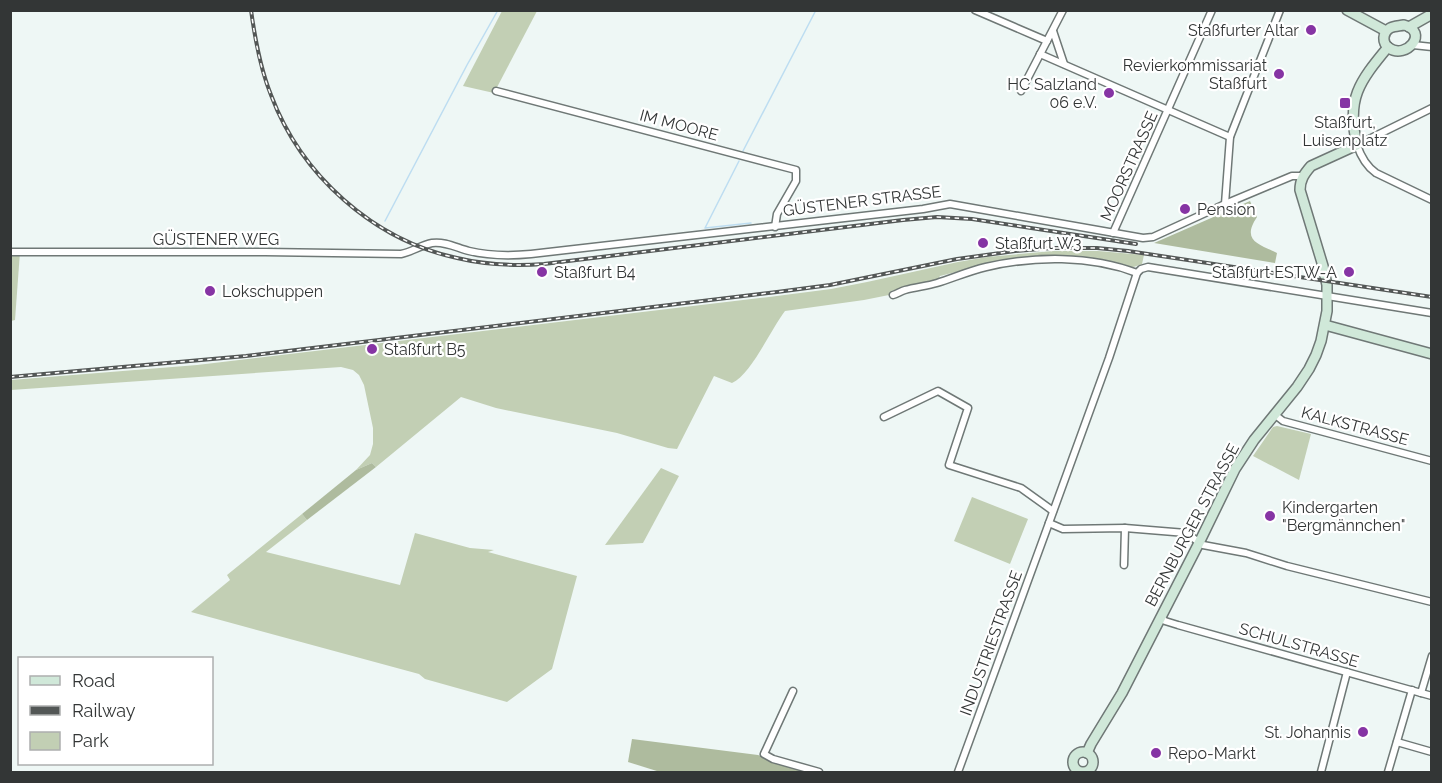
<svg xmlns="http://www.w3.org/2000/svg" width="1442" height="783" font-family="Raleway,sans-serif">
<rect width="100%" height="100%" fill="#eef7f5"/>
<g fill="#c2cfb4">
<path d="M502 11H537L494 93 463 86Z"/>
<path d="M1053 251H1098L1144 255 1142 264 1131 268C1077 244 995 262 940 276L936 282H925L891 291 889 295 864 300 785 311C771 329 751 375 732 383L714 376 677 449 668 448 617 433 496 408 461 397 376 467 372 463 356 470 370 455 373 444V428L364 385 359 375 353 370 341 367 11 390V380L197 365 769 297 831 289 867 282 958 262 987 257Z"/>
<path d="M11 252H20L15 320 11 321Z"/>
<path d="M1277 426 1311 434 1299 480 1253 456 1273 427Z"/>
<path d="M661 468 679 476 643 543 605 545Z"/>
<path d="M972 497 1028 519 1010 564 954 541Z"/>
<path d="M302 514 307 520 266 552 400 585 415 533 470 548 494 550 488 552 577 576 552 669 507 702 425 679 419 674 191 612 230 580 227 575Z"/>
</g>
<g fill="#aebb9e">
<path d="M1250 201 1257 217C1241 241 1259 244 1277 253L1275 263 1154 243Z"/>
<path d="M372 463 376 467 307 520 302 514 356 470Z"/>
<path d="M632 739 758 755 807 772H660L628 762Z"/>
</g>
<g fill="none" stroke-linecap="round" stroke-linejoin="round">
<g stroke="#bdddf1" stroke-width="1.5">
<path d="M743 151 816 10"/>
<path d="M739 161 705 228 751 223"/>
<path d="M385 221 467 65 498 10"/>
</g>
<g stroke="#6f7876" stroke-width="9">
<g id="street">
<path d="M975 10 1047 41"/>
<path d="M1053 31 1064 64"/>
<path d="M1413 45 1432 47"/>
<path d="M1040 54 1230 137"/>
<path d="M496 91 796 170V181L777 214 775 227"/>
<path d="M1021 91 1063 10"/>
<path d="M1432 108 1357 145C1361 157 1366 166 1376 173L1432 200"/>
<path d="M1225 204 1230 137 1280 10"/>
<path d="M1113 233 1212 10"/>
<path d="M10 252H265L401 254C412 252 421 245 432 243 445 241 457 248 469 251 490 256 510 256 531 254L923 209 950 204 1143 238 1153 237 1225 204 1292 176H1303"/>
<path d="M1137 273 1109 358 1049 523 1063 529 1125 528 1186 533 1203 545 1246 553 1287 566 1432 602"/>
<path d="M893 295C897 294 901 291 905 290 916 287 927 286 937 283 953 278 969 271 986 267 1034 256 1090 255 1137 273L1141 269 1148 267 1432 313"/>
<path d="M1274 414 1283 421 1432 461"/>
<path d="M884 417 938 391 968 408 949 465 1021 488 1053 511"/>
<path d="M1124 565 1125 528"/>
<path d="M1161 617 1165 621 1178 625 1432 696"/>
<path d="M793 691 764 754 773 759 819 772"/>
<path d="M1421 693 1432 656"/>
<path d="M1397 742 1432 752"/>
<path d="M958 772 1049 523"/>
<path d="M1321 772 1347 672"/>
<path d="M1388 772 1412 690"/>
</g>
</g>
<g stroke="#6f7876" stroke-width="12">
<g id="secondary">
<path d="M1347 10 1386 31"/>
<path d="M1404 25C1430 32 1406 60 1389 48 1382 43 1382 33 1390 28 1394 26 1399 26 1404 25Z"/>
<path d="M1409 27 1432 14"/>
<path d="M1325 325 1432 354"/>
<circle cx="1083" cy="762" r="10"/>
<path d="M1087 753 1091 744 1122 693 1199 543 1235 469 1254 440 1297 387 1309 369 1316 355 1321 341 1327 311V285L1323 266 1300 190C1300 180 1304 174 1311 166L1357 145C1346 99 1359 82 1388 47"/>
</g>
</g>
<use href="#street" stroke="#fff" stroke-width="6"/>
<use href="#secondary" stroke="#d0e8d9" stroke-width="9"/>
<g stroke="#535756" stroke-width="4">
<g id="rail">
<path d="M251 10C255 39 260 68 271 95 301 175 373 240 457 258 486 265 515 266 544 264L903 220 937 217 972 219 1136 244"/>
<path d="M10 377 246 356 777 292 830 285 957 259 1015 251 1052 248H1097L1128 251 1432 297"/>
</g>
</g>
<use href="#rail" stroke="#fff" stroke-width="1.5" stroke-dasharray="4.5" stroke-linecap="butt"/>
</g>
<g fill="#8634a4" stroke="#fff" stroke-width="2">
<circle cx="1311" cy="30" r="6"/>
<circle cx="1279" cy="74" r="6"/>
<circle cx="1109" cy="93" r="6"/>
<rect x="1339" y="97" width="12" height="12" rx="3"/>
<circle cx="1185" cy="209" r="6"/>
<circle cx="983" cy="243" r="6"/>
<circle cx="542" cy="272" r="6"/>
<circle cx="1349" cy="272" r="6"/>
<circle cx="210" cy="291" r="6"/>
<circle cx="372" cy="349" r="6"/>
<circle cx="1270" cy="516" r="6"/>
<circle cx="1363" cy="732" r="6"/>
<circle cx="1156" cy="753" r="6"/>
</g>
<g text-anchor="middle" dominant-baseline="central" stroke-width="4.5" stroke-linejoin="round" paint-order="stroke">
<g font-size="16" fill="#333636" stroke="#fff" text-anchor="start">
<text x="1299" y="30" text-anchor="end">Staßfurter Altar</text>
<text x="1267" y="65" text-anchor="end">Revierkommissariat<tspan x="1267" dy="18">Staßfurt</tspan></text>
<text x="1097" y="84" text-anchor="end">HC Salzland<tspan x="1097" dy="18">06 e.V.</tspan></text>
<text x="1345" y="122" text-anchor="middle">Staßfurt,<tspan x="1345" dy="18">Luisenplatz</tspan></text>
<text x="1197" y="209">Pension</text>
<text x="995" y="243">Staßfurt W3</text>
<text x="554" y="272">Staßfurt B4</text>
<text x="1337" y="272" text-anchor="end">Staßfurt ESTW-A</text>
<text x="222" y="291">Lokschuppen</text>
<text x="384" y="349">Staßfurt B5</text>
<text x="1282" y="507">Kindergarten<tspan x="1282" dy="18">"Bergmännchen"</tspan></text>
<text x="1351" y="732" text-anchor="end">St. Johannis</text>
<text x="1168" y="753">Repo-Markt</text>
</g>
<g font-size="16" fill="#333636" stroke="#fff">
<text transform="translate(679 125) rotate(15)">IM MOORE</text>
<text transform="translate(1129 166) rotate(-66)">MOORSTRASSE</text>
<text transform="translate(862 201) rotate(-7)">GÜSTENER STRASSE</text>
<text x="216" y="239">GÜSTENER WEG</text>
<text transform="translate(1355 426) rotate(15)">KALKSTRASSE</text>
<text transform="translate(1192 525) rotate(-62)">BERNBURGER STRASSE</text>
<text transform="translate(991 643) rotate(-70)">INDUSTRIESTRASSE</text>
<text transform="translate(1299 645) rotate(16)">SCHULSTRASSE</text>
</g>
</g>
<rect width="1442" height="783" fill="none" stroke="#333636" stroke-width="24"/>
<rect x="18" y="657" width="195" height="108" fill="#ffffff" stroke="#adafaf" stroke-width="1.5"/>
<rect x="30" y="676" width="30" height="9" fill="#d0e8d9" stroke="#adafaf" stroke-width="1.5"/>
<text x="72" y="687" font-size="18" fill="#333636">Road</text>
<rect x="30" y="706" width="30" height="9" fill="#535756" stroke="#adafaf" stroke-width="1.5"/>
<text x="72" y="717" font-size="18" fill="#333636">Railway</text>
<rect x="30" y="732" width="30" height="18" fill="#c2cfb4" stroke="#adafaf" stroke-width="1.5"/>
<text x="72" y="747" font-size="18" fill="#333636">Park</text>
</svg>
